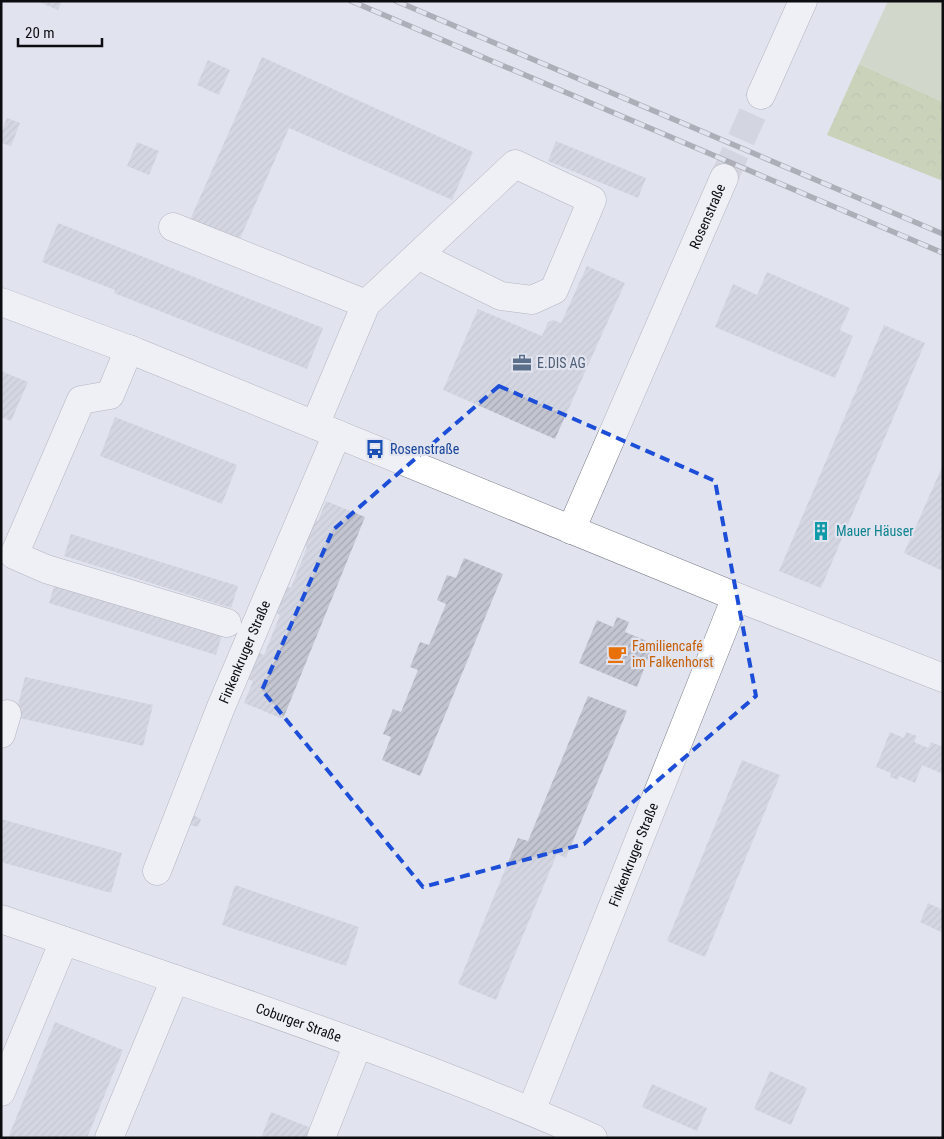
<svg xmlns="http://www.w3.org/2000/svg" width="944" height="1139" font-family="'Roboto Condensed',sans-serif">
<defs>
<pattern id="forest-crowns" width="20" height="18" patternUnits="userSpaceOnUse" patternTransform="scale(1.25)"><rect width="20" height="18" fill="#adbc7b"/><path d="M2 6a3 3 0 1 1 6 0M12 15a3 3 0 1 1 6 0" fill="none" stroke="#94a069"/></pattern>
<pattern id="building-hatch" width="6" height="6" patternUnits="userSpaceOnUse" patternTransform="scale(1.25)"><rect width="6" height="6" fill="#c3c6d1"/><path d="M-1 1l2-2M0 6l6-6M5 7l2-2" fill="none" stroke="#a6a9b2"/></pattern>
</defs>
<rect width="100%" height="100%" fill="#e1e4ef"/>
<path fill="url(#forest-crowns)" d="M859 64 943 102V181L827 135Z"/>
<path fill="#bdc89e" d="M888 1H943V102L859 64Z"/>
<g fill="url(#building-hatch)">
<path d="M37 1H62L58 10Z"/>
<path d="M262 57 473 152 452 200 289 128 239 241 190 220Z"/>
<path d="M208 60 230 70 219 95 197 85Z"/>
<path d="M7 118 20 123 11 146 1 143V133Z"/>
<path d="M556 141 646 178 638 198 548 161Z"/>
<path d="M137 142 159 151 149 175 127 166Z"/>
<path d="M58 223 323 328 307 369 114 293 115 290 42 262Z"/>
<path d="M587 266 625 283 555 439 443 390 478 309 542 336 548 322 553 320 561 323Z"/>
<path d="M767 272 850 308 840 330 853 336 835 378 715 327 733 284 757 295Z"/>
<path d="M884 325 925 343 821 588 779 571Z"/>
<path d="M1 371 28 382 11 421 1 417Z"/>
<path d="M115 417 237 465 222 504 100 456Z"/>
<path d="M943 465V571L904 553Z"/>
<path d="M326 501 365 517 283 719 244 703 253 681 245 678 255 651 264 655 280 615 272 611 283 585 291 588 307 547 299 544 309 518 318 521Z"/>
<path d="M71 534 238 586 231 608 64 556Z"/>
<path d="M464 558 503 574 420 776 382 760 391 737 383 734 393 709 401 712 418 670 410 667 420 642 429 645 446 604 437 600 447 575 456 578Z"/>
<path d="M56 580 223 632 216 655 49 603Z"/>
<path d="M617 617 629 622 625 632 654 644 637 687 579 663 597 620 613 627Z"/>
<path d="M25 677 153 705 143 746 15 717Z"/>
<path d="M588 696 627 711 566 858 557 854 496 1000 458 984 518 838 528 841Z"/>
<path d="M890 732 904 738 906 732 917 736 914 742 928 748 931 742 943 747V774L922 765 915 783 899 776 898 780 890 777 891 773 876 767Z"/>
<path d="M742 760 780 775 705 957 667 941Z"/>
<path d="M193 815 201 819 198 827 189 825Z"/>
<path d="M1 819 122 853 111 893 1 862Z"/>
<path d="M235 885 359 927 346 966 222 925Z"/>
<path d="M928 903 943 910V933L920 922Z"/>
<path d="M55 1022 123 1050 87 1138H8Z"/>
<path d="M770 1071 807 1088 791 1125 754 1109Z"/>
<path d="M652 1084 707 1108 697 1131 642 1107Z"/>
<path d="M271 1112 311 1128 307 1138H261Z"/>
</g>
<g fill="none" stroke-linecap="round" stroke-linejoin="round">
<path stroke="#c1c4ce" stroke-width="28" stroke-dasharray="28 14" stroke-linecap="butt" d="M724 178 761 95"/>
<g stroke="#797c86" stroke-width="29">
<g id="minor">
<path d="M761 95 803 1"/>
<path d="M173 227 366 304"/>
<path d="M1 302 136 352 744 600 943 678"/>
<path d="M129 349 110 395 81 400 14 555 46 569 227 623"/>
<path d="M315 425 366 304 515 164 592 200 554 290 532 300 501 296 419 256"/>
<path id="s1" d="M571 530 724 178"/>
<path d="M1 734 7 714"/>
<path id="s2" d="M157 871 221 707 337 434"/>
<path id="s3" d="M1 919C200 988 400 1053 593 1138"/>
<path d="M1 1092 64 941"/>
<path id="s4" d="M531 1111 736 597"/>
<path d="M109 1138 175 979"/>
<path d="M321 1138 358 1044"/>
</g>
</g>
<use href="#minor" stroke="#fff" stroke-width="28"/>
<g stroke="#6e6f77" stroke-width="5.5">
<g id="rail">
<path d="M351 1 943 253"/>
<path d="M396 1 943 234"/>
</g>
</g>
<use href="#rail" stroke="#e1e4ef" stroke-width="4" stroke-dasharray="11" stroke-linecap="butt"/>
</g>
<path d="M0 0H944V1139H0ZM499 386 715 481 756 696 584 844 423 887 262 690 333 530Z" fill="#e1e4ef" fill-opacity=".55" fill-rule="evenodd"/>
<path fill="none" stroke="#1d4ed8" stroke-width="4" stroke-dasharray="10 6" stroke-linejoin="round" d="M499 386 715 481 756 696 584 844 423 887 262 690 333 530Z"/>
<defs>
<g id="office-bare" transform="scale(1.5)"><path d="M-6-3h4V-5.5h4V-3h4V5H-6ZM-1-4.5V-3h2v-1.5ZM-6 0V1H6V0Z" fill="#5c6f8a" stroke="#e1e4ef" stroke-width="2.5" paint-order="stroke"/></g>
<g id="bus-bare" transform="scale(1.5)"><path d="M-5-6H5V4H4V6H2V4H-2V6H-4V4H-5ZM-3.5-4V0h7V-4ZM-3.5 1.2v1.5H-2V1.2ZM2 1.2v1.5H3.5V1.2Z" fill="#1a4fb4" stroke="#e1e4ef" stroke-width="2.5" paint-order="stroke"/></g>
<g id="building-bare" transform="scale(1.5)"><path d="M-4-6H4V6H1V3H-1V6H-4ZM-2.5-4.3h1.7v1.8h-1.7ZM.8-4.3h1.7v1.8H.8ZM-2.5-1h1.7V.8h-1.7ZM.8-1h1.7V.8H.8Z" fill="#0f9aa8" stroke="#e1e4ef" stroke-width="2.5" paint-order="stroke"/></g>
<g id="cafe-bare" transform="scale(1.5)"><path d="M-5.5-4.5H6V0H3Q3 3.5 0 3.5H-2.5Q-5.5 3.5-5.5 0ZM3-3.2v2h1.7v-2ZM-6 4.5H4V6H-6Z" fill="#e8710a" stroke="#e1e4ef" stroke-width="2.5" paint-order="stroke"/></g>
</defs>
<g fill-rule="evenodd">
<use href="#office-bare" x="522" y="363"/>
<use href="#bus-bare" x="375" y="449"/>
<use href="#building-bare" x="821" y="531"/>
<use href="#cafe-bare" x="617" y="654"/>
</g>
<g text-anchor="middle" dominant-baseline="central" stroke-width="4.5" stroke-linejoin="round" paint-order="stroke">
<g font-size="14" fill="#0c0d11" stroke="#e1e4ef">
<text stroke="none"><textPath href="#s1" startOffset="342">Rosenstraße</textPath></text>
<text stroke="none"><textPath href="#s2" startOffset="236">Finkenkruger Straße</textPath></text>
<text stroke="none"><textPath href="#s4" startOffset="276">Finkenkruger Straße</textPath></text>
<text stroke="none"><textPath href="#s3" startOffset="315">Coburger Straße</textPath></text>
</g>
<g font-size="14" fill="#4e5e75" stroke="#e1e4ef" text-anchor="start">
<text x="537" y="363">E.DIS AG</text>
</g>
<g font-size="14" fill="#164399" stroke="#e1e4ef" text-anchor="start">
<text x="390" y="449">Rosenstraße</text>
</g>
<g font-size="14" fill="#0d838f" stroke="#e1e4ef" text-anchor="start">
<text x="836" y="531">Mauer Häuser</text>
</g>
<g font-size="14" fill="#c56008" stroke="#e1e4ef" text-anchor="start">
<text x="632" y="646">Familiencafé<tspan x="632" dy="16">im Falkenhorst</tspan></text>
</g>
</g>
<rect width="944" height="1139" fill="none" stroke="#0c0d11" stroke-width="5"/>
<path d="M18 38v8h84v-8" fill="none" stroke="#0c0d11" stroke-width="2.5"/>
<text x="25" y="38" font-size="15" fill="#0c0d11" stroke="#e1e4ef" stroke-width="4" paint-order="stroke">20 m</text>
</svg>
